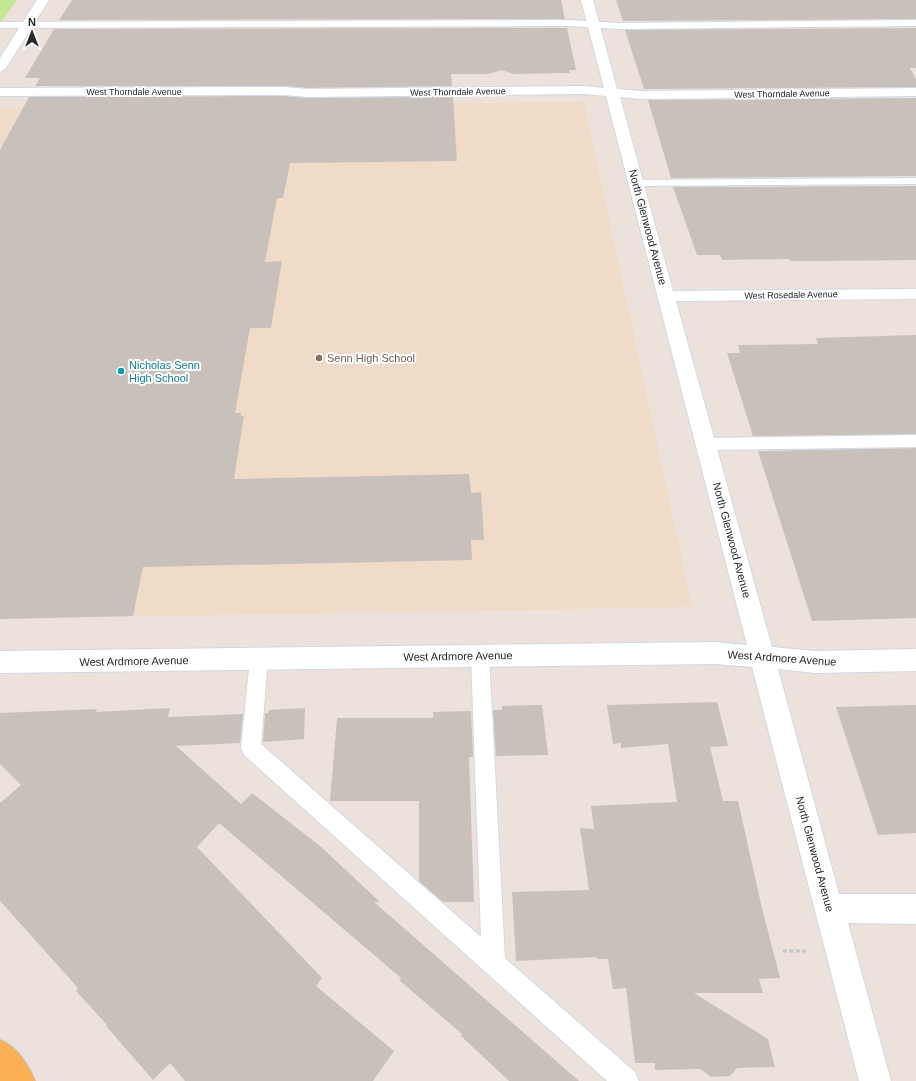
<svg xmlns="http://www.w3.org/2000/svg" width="916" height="1081" font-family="Arial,sans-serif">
<rect width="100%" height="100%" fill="#ede2db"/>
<path fill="#f0dbc9" d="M584 102 692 607 0 619V108Z"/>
<path fill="#c2e894" d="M0 0H17L1 22H0Z"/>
<g fill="#c8c0ba">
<path d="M72 0H561L565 19 59 20Z"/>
<path d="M616 0H916V19L623 21Z"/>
<path d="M567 28 576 70H569L570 73 514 74 502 70 488 74H451L452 86 308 88 284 86H35L40 78H25L54 29Z"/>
<path d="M916 28V68H910L916 79V87L644 89 625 30Z"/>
<path d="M284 96 308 98 453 97 457 161 290 163 283 198H277L265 262 282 261 271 328H250L235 413H241V416H244L234 479 469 474 471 493 481 492 484 540H471L472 560 143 567 133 616 0 619V150L29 97Z"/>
<path d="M916 98V176L671 178 648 100Z"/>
<path d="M916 186V260L820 261H790L789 259 722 260 720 255H697L673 187Z"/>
<path d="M916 335V434L753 436 727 353H740L738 345 818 344 816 338Z"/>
<path d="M916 448V618L812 621 758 451Z"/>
<path d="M717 702 728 746 710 747 723 801H738L761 904 780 978 759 979 763 993H694L768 1039 775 1067 737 1068 730 1076 711 1077 700 1069 655 1070V1063H635L626 988 613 989 608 959H597V957L516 961 512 892 589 890 580 828 594 829 591 806 677 802 668 744 621 748V743L613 744 607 705Z"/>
<path d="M542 705 548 755 496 756 493 710H502V706Z"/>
<path d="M916 705V833L878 835 836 707Z"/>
<path d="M170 708 168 717 243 714 240 743 176 746 241 804 252 793 320 846 380 902H374L579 1081H509L461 1036 462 1034 399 980 401 978 219 823 197 847 322 978 316 986 394 1051 373 1081H185L170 1063 153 1080 106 1026 107 1025 76 991 78 988 0 901V803L21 785 0 764V713L97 709 96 712Z"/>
<path d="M305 708 304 739 263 742 265 713H268L269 710Z"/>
<path d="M471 711 473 757H469L474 902H443L419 881V801H330L337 718H433V712Z"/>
</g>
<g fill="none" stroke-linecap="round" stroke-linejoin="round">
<g stroke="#d0d8e4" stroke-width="2">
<g id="service">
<path d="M569 20 619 23 916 20V26L619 29 569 26 0 28V22Z"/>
<path d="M916 178V184L636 186 630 183 636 180Z"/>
<path d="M916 435V447L706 450 700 448 698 444 700 440 706 438Z"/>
<path d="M480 648 487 650 489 656 505 958 635 1072 639 1081H607L244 755 241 748 250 659 252 653 259 651 266 653 268 659 261 744 481 937 471 656 473 650Z"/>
</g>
</g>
<g stroke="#d0d8e4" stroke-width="2">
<g id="minor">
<path d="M37 0H49L6 68 0 72V58Z"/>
<path d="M581 0H593L617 89 641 91 916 88V96L641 99 620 97 673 291 916 289V299L676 301 772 647 815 651 916 649V671L815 673 778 669 839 894H916V924L848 923 891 1081H859L752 667 715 664 0 673V651L715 642 747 645 606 96 584 94 308 97 284 95 0 96V88L284 87 308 89 584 86 604 88Z"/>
</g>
</g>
<g stroke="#c3c3c3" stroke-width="2">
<path id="primary" d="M0 1040C17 1047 28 1064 35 1081H0Z"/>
</g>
<path stroke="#c3c3c3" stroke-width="3" stroke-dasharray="4 2.5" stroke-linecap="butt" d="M783 951H806"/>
<use href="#service" fill="#fff" fill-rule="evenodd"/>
<use href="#minor" fill="#fff" fill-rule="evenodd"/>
<use href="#primary" fill="#fbb053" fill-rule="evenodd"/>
</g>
<circle fill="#8d6e63" stroke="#fff" stroke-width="1.5" cx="319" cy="358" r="4"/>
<circle fill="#0f9aa8" stroke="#fff" stroke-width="1.5" cx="121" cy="371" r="4"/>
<g text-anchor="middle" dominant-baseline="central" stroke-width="4" stroke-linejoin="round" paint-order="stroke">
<g font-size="9" fill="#2a2a2a" stroke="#fff">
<text x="134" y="92">West Thorndale Avenue</text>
<text transform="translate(458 92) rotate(-1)">West Thorndale Avenue</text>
<text transform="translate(782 94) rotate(-1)">West Thorndale Avenue</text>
<text transform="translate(791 295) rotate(-1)">West Rosedale Avenue</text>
</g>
<g font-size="11" fill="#2a2a2a" stroke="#fff">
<text transform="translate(648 227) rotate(75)">North Glenwood Avenue</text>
<text transform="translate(732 540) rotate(75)">North Glenwood Avenue</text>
<text transform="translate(458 656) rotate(-1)">West Ardmore Avenue</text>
<text transform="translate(782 658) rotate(4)">West Ardmore Avenue</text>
<text transform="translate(134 661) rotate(-1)">West Ardmore Avenue</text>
<text transform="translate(815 854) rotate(75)">North Glenwood Avenue</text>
</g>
<g font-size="11" fill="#785e54" stroke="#fff" text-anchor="start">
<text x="327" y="358">Senn High School</text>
</g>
<g font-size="11" fill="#0d838f" stroke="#fff" text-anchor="start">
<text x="129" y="365">Nicholas Senn<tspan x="129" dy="13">High School</tspan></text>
</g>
</g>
<g transform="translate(32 32)" stroke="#ffffff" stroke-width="3" paint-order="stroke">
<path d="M0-3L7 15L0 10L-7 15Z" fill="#2a2a2a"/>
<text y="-6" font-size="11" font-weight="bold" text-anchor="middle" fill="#2a2a2a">N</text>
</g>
</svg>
